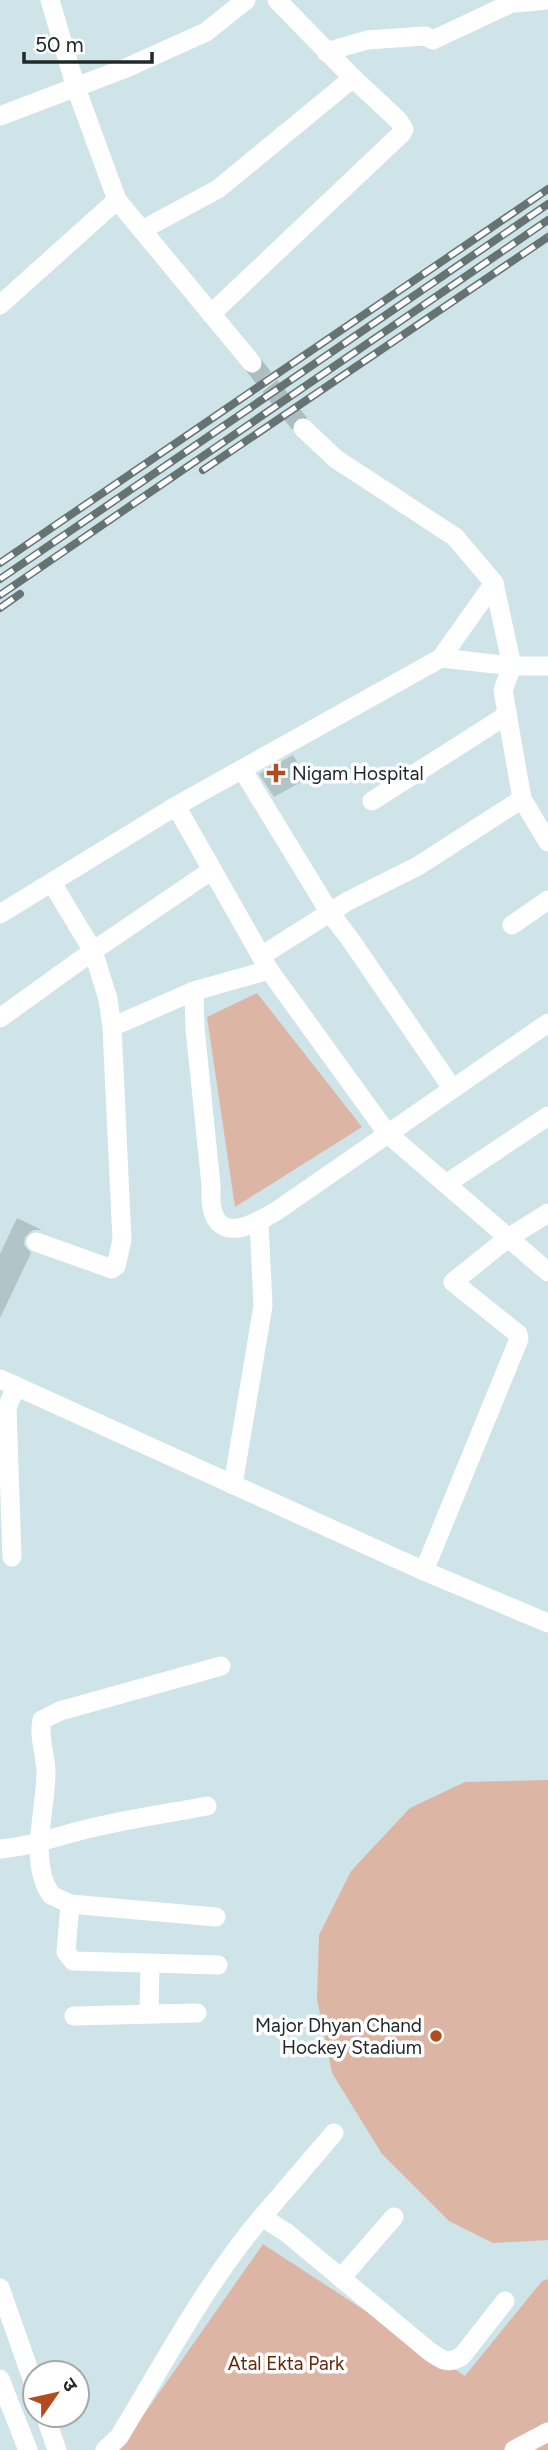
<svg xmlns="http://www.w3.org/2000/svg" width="548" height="2450" font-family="Figtree,'Noto Sans Devanagari',sans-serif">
<rect width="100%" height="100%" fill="#cfe4e8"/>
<g fill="#ddb5a5">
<path d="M257 993 362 1127 235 1207 207 1017Z"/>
<path d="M548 1780V2240L493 2243 449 2221 382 2154 332 2073 317 1999 319 1935 351 1871 410 1808 465 1782Z"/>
<path d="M263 2244 465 2376 542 2281 548 2279V2450H119Z"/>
</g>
<g fill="#b1c5c9">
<path d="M293 755 307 779 274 797 259 774Z"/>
<path d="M17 1218 42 1230H33L25 1237 24 1245 31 1253 0 1318V1254Z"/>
</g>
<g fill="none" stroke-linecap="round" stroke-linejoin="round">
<path stroke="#acbec2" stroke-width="19" stroke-dasharray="19 10" stroke-linecap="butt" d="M252 363 303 428"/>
<g stroke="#fff" stroke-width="19">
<path d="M50 0 76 88 117 200 252 363"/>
<path d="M515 3 548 0"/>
<path d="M326 52 367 40 425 36 433 40 518 0"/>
<path d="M0 116 126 68 206 32 246 0"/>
<path d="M142 230 218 189 353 78 277 0"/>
<path d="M0 305 117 200"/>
<path d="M211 314 402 133 404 129 398 120 353 78"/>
<path d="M303 428 336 459 455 537 494 583 512 666 503 690 522 799 548 842"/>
<path d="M441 658 494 583"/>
<path d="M548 666H512L441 658 176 806 269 970 387 1133 548 1272"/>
<path d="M242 769 330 913 350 939 452 1088"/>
<path d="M372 801 507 715"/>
<path d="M0 914 176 806"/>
<path d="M512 925 548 900"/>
<path d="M261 956 348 901 418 866 522 799"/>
<path d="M269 970 194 991 195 1028 211 1185C211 1193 210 1204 213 1212 223 1244 260 1221 278 1210L548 1023"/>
<path d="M0 1018 93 951 212 870"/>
<path d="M112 1027 194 991"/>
<path d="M446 1184 548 1116"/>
<path d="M36 1242 112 1269 116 1266 122 1240 112 1027 108 999 93 951 52 883"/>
<path d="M0 1379 424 1571 548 1623"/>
<path d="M233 1485 263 1306 259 1222"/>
<path d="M12 1557 7 1408 16 1386"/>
<path d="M424 1571 519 1339 518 1334 453 1282 508 1238 548 1213"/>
<path d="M0 1849C28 1847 52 1838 79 1831 121 1820 164 1814 207 1806"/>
<path d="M70 1904 66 1952 73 1961 218 1965"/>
<path d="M216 1917 70 1904 51 1895C28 1861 46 1811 46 1773 46 1756 38 1737 42 1720L60 1711 221 1666"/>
<path d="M149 2014 150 1964"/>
<path d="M74 2016 197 2013"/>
<path d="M262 2217 334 2133"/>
<path d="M341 2278 429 2351C442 2360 447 2365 462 2356L505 2301"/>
<path d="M0 2288 35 2387"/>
<path d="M0 2379 28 2450"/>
<path d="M45 2415 57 2450"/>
<path d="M105 2450 119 2437C164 2363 206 2283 262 2217L287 2233 341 2278 394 2217"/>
<path d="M514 2450 548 2432"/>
</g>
<g stroke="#657375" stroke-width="8">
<g id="rail">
<path d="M203 470 548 237"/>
<path d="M0 563 548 189"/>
<path d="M0 579 548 204"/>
<path d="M0 595 548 220"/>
<path d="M0 608 20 594"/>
</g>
</g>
<use href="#rail" stroke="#fff" stroke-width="5" stroke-dasharray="16" stroke-linecap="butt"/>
</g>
<g fill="#b24c1e" stroke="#fff" stroke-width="2.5">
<path d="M272.5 762.5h7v7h7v7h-7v7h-7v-7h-7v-7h7z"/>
<circle cx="436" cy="2036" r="7"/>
</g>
<g text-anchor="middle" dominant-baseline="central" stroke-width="7" stroke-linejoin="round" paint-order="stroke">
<g font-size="19" fill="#202829" stroke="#fff" text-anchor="start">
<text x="292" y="773">Nigam Hospital</text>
<text x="422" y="2025" text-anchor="end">Major Dhyan Chand<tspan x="422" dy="22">Hockey Stadium</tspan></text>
</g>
<g font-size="19" fill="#65280c" stroke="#fff">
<text x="286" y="2363">Atal Ekta Park</text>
</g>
</g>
<g transform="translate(56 2394) rotate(56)"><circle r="33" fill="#ffffff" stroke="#a6a9a9" stroke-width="2"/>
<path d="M0-5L12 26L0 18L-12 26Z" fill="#b24c1e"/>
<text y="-10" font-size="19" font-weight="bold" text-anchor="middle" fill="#202829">उ</text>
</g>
<path d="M24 52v10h128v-10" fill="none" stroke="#202829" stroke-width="3.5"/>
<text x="35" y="52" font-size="21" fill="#202829" stroke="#ffffff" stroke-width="5" paint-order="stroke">50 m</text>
</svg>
